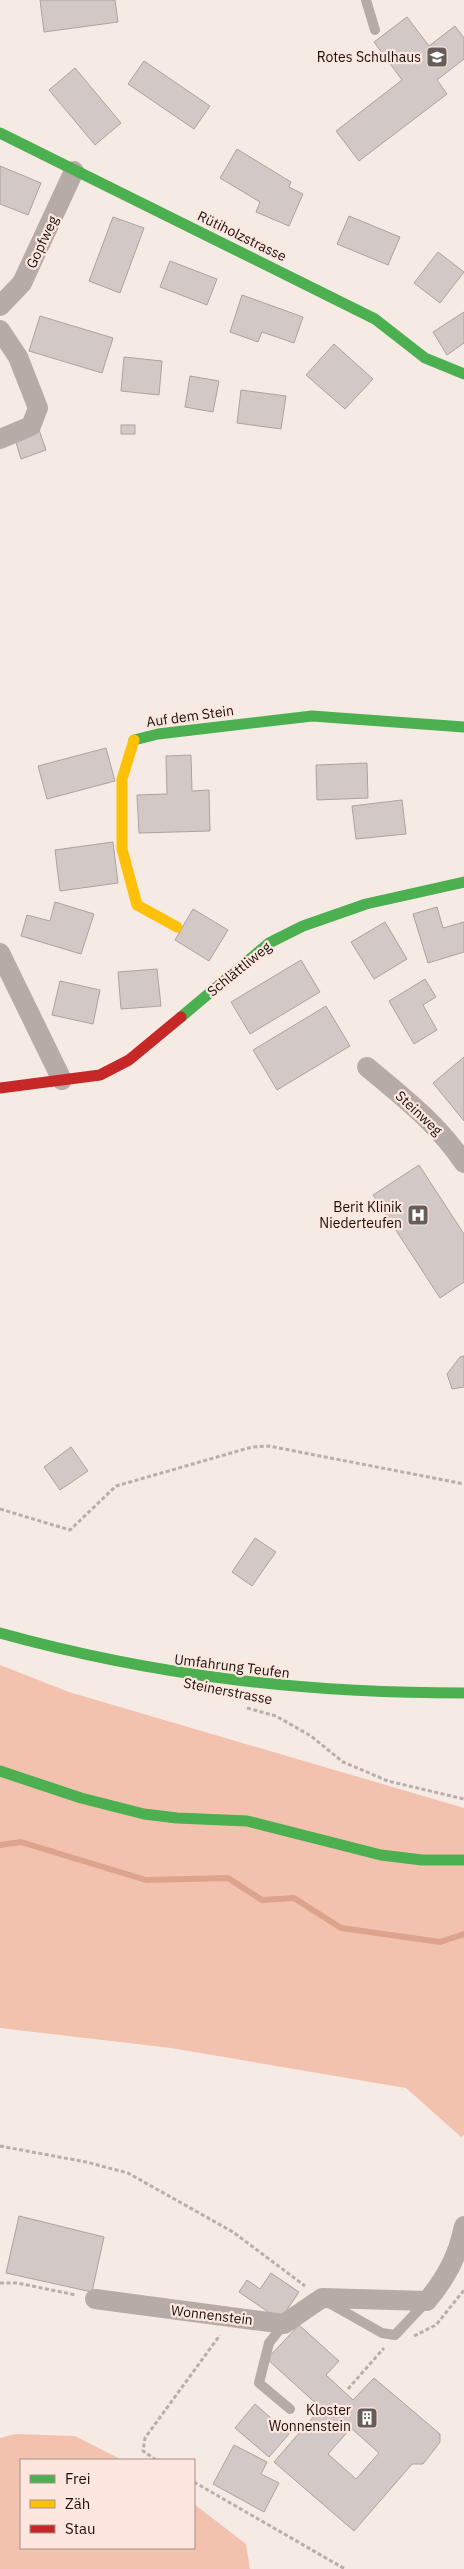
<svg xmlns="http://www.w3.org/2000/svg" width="464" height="2569" font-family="'IBM Plex Sans',sans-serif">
<rect width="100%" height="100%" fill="#f6eae5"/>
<g fill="#f3c2af">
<path d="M0 1665 69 1692 464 1808V2135L461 2137 406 2088 171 2048 0 2028Z"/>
<path d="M15 2434 75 2436 122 2460H21V2548H194V2504L246 2544 250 2569H0V2438Z"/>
</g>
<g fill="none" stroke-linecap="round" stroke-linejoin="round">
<path stroke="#dca38d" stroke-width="6" d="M0 1845 21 1842 146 1880 228 1878 262 1900 294 1898 341 1928 440 1942 464 1934"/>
</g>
<g fill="#d2c8c5" stroke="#aca29f" fill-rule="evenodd">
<path d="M40 0H115L118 22 44 32Z"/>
<path d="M407 17 429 46 455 26 464 38V59L437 80 447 94 359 161 336 131 402 80 374 42Z"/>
<path d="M144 61 210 106 194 129 128 84Z"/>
<path d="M75 68 121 123 95 145 49 90Z"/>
<path d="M237 149 291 182 289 187 303 194 289 226 256 212 260 202 220 178Z"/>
<path d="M0 166 41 183 28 215 0 204Z"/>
<path d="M349 216 400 237 388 265 337 244Z"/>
<path d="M113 217 144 228 120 293 89 281Z"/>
<path d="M438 252 464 272 440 303 414 283Z"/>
<path d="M170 261 217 279 207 305 160 287Z"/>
<path d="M242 295 303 317 294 343 262 332 258 342 230 332Z"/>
<path d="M464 312V343L447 355 433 332Z"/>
<path d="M40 316 113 338 102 373 29 351Z"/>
<path d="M334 344 373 379 345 409 306 375Z"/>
<path d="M124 357 162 361 159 395 121 391Z"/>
<path d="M190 376 219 381 213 412 185 407Z"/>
<path d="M241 390 286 396 281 429 237 423Z"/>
<rect x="121" y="425" width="14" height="9"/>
<path d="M38 427 46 450 21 459 14 436Z"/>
<path d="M106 748 115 781 47 799 38 766Z"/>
<path d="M191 755 192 791 209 790 210 831 139 833 137 795 167 794 166 756Z"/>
<path d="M367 763 368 798 317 800 316 765Z"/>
<path d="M402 800 406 834 356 839 352 806Z"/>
<path d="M113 842 118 883 60 891 55 850Z"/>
<path d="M55 902 94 914 81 954 21 936 27 915 50 921Z"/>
<path d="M437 907 443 928 464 922V952L428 963 413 914Z"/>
<path d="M193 909 228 930 209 961 175 940Z"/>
<path d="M385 922 407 959 374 979 351 942Z"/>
<path d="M301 960 320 992 250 1034 231 1002Z"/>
<path d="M157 969 161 1006 121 1009 118 972Z"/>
<path d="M425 979 436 997 423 1005 437 1030 414 1044 389 1001Z"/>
<path d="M60 981 100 990 93 1024 52 1015Z"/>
<path d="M326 1006 350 1046 277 1090 253 1050Z"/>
<path d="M464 1057V1121L433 1083Z"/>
<path d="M419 1165 464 1234V1282L440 1298 373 1195Z"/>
<path d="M464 1356V1387L452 1389 447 1374 460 1357Z"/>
<path d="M71 1447 88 1471 60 1490 44 1467Z"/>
<path d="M255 1538 276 1552 252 1586 232 1572Z"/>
<path d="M19 2216 104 2237 92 2292 6 2273Z"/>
<path d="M271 2273 299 2292 280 2320 239 2292 247 2280 260 2289Z"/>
<path d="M299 2325 339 2361 326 2375 353 2400 374 2378 440 2434V2442L423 2464H412L354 2531 274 2462 321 2408 267 2359ZM351 2428 379 2453 356 2479 328 2454Z"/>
<path d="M255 2404 289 2434 269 2457 235 2428Z"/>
<path d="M234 2445 267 2462 261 2474 279 2483 264 2512 213 2484Z"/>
</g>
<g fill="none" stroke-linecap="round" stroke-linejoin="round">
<g stroke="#baaeaa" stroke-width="3" stroke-dasharray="4 2.5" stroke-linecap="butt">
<path d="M0 1509 70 1530 116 1486 252 1447 269 1446 464 1484"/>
<path d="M247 1708 276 1716 311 1736 343 1762 388 1781 464 1799"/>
<path d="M0 2146 86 2162 128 2173 233 2232 305 2286"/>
<path d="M0 2283H17L76 2295"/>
<path d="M414 2336 436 2325 464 2290"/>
<path d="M348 2389 384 2348"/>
<path d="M156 2460 143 2451 145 2438 220 2335"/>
<path d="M194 2482 345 2569"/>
</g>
<g stroke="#b6aba6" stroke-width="10">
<path d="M366 0 375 30"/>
<path d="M329 2303 382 2333 395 2335 426 2302"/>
<path d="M284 2324 269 2343 259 2383 290 2409"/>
</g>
<g stroke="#b6aba6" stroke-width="20">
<path d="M0 306 22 283 74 171"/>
<path d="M0 330 18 357 38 408 31 426 0 439"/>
<path d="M0 953 62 1080"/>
<path d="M367 1067C403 1097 438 1124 464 1163"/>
<path d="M95 2299 284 2324 322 2298 427 2301C446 2278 458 2256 464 2226"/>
</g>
<g stroke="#4caf50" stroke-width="11">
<path d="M0 133 375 319 425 358 464 374"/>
<path d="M134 740 158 734 312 716 464 727"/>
<path d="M181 1017 269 943 303 926 366 904 464 882"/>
<path d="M0 1633C156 1676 302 1693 464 1693"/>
<path d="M0 1771 81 1798 144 1814 177 1818 247 1821 381 1855 422 1860H464"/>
</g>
<path stroke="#ffc107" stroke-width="11" d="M134 740 122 779V849L137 905 177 927"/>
<path stroke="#c62828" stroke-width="11" d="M0 1088 100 1075 129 1060 181 1017"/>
</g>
<defs>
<g id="school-square" transform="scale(1.125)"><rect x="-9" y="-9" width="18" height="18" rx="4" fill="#665d59" stroke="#fde6de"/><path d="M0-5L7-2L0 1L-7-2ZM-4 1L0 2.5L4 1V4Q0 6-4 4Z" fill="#fff"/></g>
<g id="hospital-square" transform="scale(1.125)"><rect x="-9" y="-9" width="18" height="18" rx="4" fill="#665d59" stroke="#fde6de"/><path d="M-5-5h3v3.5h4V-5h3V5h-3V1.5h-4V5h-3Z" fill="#fff"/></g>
<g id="building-square" transform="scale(1.125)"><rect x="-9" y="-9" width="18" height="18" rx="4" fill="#665d59" stroke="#fde6de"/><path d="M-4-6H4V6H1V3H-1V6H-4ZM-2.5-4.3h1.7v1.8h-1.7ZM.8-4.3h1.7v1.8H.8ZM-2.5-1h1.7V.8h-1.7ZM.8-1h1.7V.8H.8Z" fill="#fff"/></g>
</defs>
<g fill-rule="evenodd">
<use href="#school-square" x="437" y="57"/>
<use href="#hospital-square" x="418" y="1215"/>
<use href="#building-square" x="367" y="2418"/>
</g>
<g text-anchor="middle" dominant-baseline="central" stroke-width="4.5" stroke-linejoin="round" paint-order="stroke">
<g font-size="14" fill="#18110e" stroke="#fde6de" text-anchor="end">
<text x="421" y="57">Rotes Schulhaus</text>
<text x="402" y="1207">Berit Klinik<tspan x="402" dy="16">Niederteufen</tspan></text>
<text x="351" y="2410">Kloster<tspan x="351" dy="16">Wonnenstein</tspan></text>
</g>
<g font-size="14" fill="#18110e" stroke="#fde6de">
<text transform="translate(242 236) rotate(26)">Rütiholzstrasse</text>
<text transform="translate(42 242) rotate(-65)">Gopfweg</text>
<text transform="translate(190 716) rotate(-8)">Auf dem Stein</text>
<text transform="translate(239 969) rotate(-39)">Schlättliweg</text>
<text transform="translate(419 1113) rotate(43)">Steinweg</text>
<text transform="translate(232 1666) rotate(7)">Umfahrung Teufen</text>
<text transform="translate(228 1691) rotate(11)">Steinerstrasse</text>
<text transform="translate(212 2315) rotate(7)">Wonnenstein</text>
</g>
</g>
<rect x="20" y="2459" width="175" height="90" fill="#fde6de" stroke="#a1918b"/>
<rect x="30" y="2475" width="25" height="8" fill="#4caf50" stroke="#a1918b"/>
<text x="65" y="2484" font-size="15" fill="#18110e">Frei</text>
<rect x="30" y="2500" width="25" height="8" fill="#ffc107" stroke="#a1918b"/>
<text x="65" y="2509" font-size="15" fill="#18110e">Zäh</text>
<rect x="30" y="2525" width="25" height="8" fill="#c62828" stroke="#a1918b"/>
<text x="65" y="2534" font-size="15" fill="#18110e">Stau</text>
</svg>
